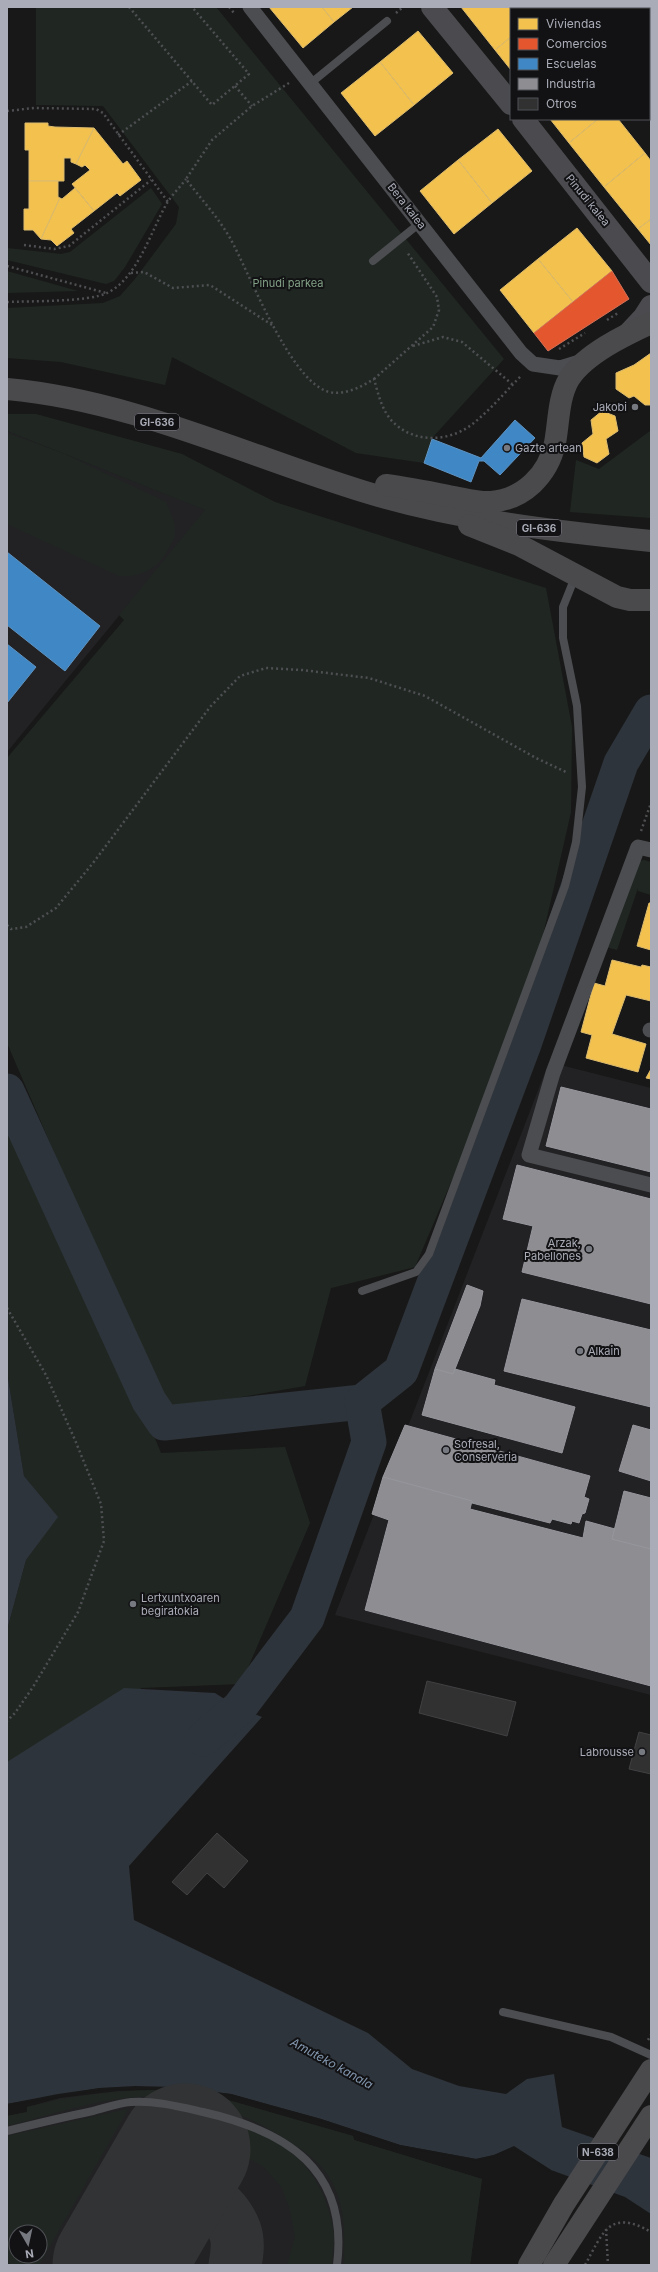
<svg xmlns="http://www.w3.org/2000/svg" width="658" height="2272" font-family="Inter,sans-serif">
<rect width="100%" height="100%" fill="#181818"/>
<g fill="#222224" fill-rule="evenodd">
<path d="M7 431 206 510 7 752Z"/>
<path d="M549 1062 651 1088V1695L335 1615Z"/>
<path d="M155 2090 221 2098 353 2136 354 2140 482 2179 470 2265H7V2116L27 2112V2107L60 2098 118 2091ZM16 2232H40V2256H16Z"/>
</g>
<g fill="#202722" fill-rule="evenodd">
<path d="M36 7H216L504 359 433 437 424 463 356 453 172 357 165 385 61 362 7 358V308L103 303 120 296 135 279 176 224 179 207 103 106 36 105Z"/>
<path d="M151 188 162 204 125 267 114 281 106 284 7 260V248L61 254 70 252Z"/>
<path d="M7 271 78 291 7 293Z"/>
<path d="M7 414H36L182 454 275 502 546 588 572 727 571 812 528 1001 415 1267 331 1288 305 1386 165 1410 7 1043V758L124 620 119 615 205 510 7 431Z"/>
<path d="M650 431 651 518 570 512 576 460 599 469Z"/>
<path d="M7 433 62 453 166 502C170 512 176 523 175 534 175 538 172 542 170 545 161 567 142 578 119 576L7 524Z"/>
<path d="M644 860 651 862V895L638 891V888L617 950 606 947 640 861Z"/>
<path d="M7 1076 161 1453 285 1447 310 1523 241 1684 141 1688 129 1763 7 1847V1630L26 1560 57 1517 24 1476 7 1372Z"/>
<path d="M155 2090 221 2098 353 2136 354 2140 482 2179 470 2265H344C345 2235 346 2203 329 2177 321 2164 309 2154 296 2146 251 2113 194 2095 137 2097 97 2099 46 2116 7 2126V2116L27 2112V2107C69 2096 111 2091 155 2090Z"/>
<path d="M128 2109 39 2265H7V2136ZM16 2232H40V2256H16Z"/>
<path d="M165 2110C225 2120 295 2131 322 2193 328 2207 333 2223 334 2237 334 2246 332 2256 332 2265H287L295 2237 290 2210 282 2188 264 2167Z"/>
</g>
<g fill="#2e343b">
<path d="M7 1372 24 1476 58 1517 26 1560 7 1630Z"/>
<path d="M124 1688 215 1693 239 1708 262 1717 129 1866 134 1920 368 2033 412 2069 459 2086 506 2094 527 2079 554 2074 562 2127 651 2158V2214L625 2197 551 2170 514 2147 494 2155 476 2159 400 2145 321 2119 231 2094 173 2087 100 2088 7 2104V1762Z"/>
</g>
<path fill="#181818" d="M135 2086 173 2087 231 2094 321 2119 400 2145 476 2159 494 2155 514 2146 551 2170 550 2172 514 2149 495 2157 476 2161 400 2147 320 2121 231 2096 173 2089 101 2090 7 2106V2104L58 2094 100 2088Z"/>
<g fill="#f2c14e" stroke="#dcbb6e">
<path d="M269 7H322L334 22 303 48Z"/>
<path d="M322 7H353L334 22Z"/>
<path d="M461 7H530L532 9H511V37L495 50Z"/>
<path d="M621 7H636L633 9H622Z"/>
<path d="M636 7H651V35L649 36V9H633Z"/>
<path d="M418 31 453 73 414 105 380 62Z"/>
<path d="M511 37V70L495 50Z"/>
<path d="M380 62 414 105 375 136 341 93Z"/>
<path d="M550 119H598L569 143Z"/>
<path d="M598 119H618L645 153 604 187 569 143Z"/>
<path d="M25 123H48V126L55 127 94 128 76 164 71 162V158H64V181H29V150H25Z"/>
<path d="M94 128 123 164 127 161 141 180 120 196 117 193 94 211 72 184 90 170 85 165 82 167 76 164Z"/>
<path d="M498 129 532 171 492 203 458 160Z"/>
<path d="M645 153 651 161V219L638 229 604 187Z"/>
<path d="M458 160 492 203 454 234 420 191Z"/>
<path d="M29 181H58V197L60 198 41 239 33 230H24V209H29Z"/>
<path d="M75 188 94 211 71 229 74 233 57 246 51 240 41 239 60 198 62 199Z"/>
<path d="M651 219V245L638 229Z"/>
<path d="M577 228 612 271 573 302 538 259Z"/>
<path d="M538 259 573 302 534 333 500 290Z"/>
<path d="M651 353V405H645L634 396 629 398 616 389V373L634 365Z"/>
<path d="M602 411 615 416 618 431 606 439 609 454 597 463 584 457 582 443 593 434 591 420Z"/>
<path d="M649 903H651V950L637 946Z"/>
<path d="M612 960 641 967 642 965 651 967V1001L626 995 612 1034 646 1044 638 1072 586 1058 592 1035 581 1032 594 983 605 986Z"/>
<path d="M651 1069V1079L646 1078Z"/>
</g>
<path fill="#e4572e" stroke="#d37157" d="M612 271 629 299 548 351 534 333Z"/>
<g fill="#3f88c5" stroke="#5f93c1">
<path d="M515 420 535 438 500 475 484 461H479L471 482 424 463 432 439 481 458Z"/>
<path d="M7 552 100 626 65 671 7 625Z"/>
<path d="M7 644 36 667 7 703Z"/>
</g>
<g fill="#8d8d92" stroke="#96979d">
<path d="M561 1087 651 1109V1172L546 1146Z"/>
<path d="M517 1165 651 1199V1304L522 1272 533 1226 503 1219Z"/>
<path d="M467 1285 483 1291 480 1306 453 1374 435 1369Z"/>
<path d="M522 1299 651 1330V1407L504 1371Z"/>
<path d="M435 1369 453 1374 455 1369 495 1380 494 1385 575 1407 562 1453 422 1415Z"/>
<path d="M405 1425 590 1476 584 1497 589 1499 585 1513 582 1514 579 1523 572 1521 571 1524 552 1519 550 1523 472 1503V1501L383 1477Z"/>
<path d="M633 1425 651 1430V1481L619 1471Z"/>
<path d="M383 1477 472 1501 470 1509 583 1538 586 1521 615 1529 612 1539 651 1549V1686L365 1610 389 1520 372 1514Z"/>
<path d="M624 1491 651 1498V1549L612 1539Z"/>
</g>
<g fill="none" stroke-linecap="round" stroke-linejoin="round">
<g stroke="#2e343b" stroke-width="35">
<path d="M7 1091 149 1401 164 1423 362 1402"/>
<path d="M203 1739 239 1708 307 1618 369 1442 362 1402 401 1371 524 1044 621 763 651 712"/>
</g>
<path stroke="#323334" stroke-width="53" d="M164 2186C193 2183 224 2203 235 2231 239 2242 237 2254 235 2265"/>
<path stroke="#323334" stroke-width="131" d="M118 2265 185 2149"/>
</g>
<g fill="#313132" stroke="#414144">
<path d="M427 1681 516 1702 507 1736 419 1713Z"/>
<path d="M639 1732 651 1735V1774L629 1769Z"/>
<path d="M217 1833 248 1861 224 1888 207 1873 187 1895 172 1882Z"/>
</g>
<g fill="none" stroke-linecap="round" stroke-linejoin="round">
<g stroke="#4e4f52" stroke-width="2.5" stroke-dasharray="2 3" stroke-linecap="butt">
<path d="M129 7 212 105 249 74 192 7"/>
<path d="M229 7 234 13"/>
<path d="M601 7 603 9"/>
<path d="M396 13 403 7"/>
<path d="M649 66 651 69"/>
<path d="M289 83 252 106 212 140 186 179C200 198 218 217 230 238 250 274 288 376 326 391 342 397 361 387 374 379 378 393 382 412 394 423 417 445 453 441 475 422 492 408 506 391 521 376"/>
<path d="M235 86 252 106"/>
<path d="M7 111 34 108 96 109 103 113 168 202"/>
<path d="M118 135 192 81"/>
<path d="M24 245 54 249 69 246 151 180"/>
<path d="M7 266 106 293"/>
<path d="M131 273 144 272 173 288 210 285 272 325"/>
<path d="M7 302C30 301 89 302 107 293 137 279 151 231 167 203 172 195 180 187 186 179"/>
<path d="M607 320 618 313"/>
<path d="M413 346 443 337 462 342 512 384"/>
<path d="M559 349 585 333"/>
<path d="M374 379 433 327 439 310 437 297 407 252"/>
<path d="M641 831 651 803"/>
<path d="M7 925 11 929 26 927 56 908 93 863 210 707 240 676 266 668 302 670 369 678 425 696 536 758 568 773"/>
<path d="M7 1308 46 1375 75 1440 101 1504 104 1541 78 1612 33 1687 15 1713 7 1721"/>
<path d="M648 2040 651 2035"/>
<path d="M606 2229 608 2265"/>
<path d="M585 2265C603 2233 609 2208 651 2232"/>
</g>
<g stroke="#4c4d51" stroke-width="8">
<path d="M311 83 387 21"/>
<path d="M373 261 420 223"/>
<path d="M362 1291 416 1272 429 1254 565 886 576 842 582 787 577 706 563 638V607L575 577"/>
<path d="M503 2012 611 2037 651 2055"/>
<path d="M7 2131C35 2124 64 2117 93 2111 105 2108 118 2103 131 2102 153 2100 181 2107 203 2112 286 2131 349 2169 337 2265"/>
</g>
<g stroke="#4c4d51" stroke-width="15">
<path d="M250 7 521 353 533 364 560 368 583 361"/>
<path d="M651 850 638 847 553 1073 529 1155 651 1185"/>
<path d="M650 1030H651"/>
</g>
<g stroke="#4b4b4f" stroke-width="22">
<path d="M432 7 511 104"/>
<path d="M569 7 571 9"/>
<path d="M649 107 651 109"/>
<path d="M523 119 651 282"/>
<path d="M629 333 644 317 651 306"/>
</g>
<g stroke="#4a4a4d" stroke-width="22">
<path d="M7 389C130 400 245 455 362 491 455 520 554 531 651 541"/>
<path d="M386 485C407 488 428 492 449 496 462 498 477 503 491 502 524 499 548 475 555 443 559 422 558 398 569 379 585 354 625 335 651 323"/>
<path d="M469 525 519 545 617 597 630 600H651"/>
<path d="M529 2265 564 2204 651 2070"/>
<path d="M554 2265 651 2116"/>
</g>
</g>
<g fill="#777980" stroke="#121214" stroke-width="1.5">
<circle cx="635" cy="407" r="4"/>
<circle cx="507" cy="448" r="4"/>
<circle cx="589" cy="1249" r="4"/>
<circle cx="580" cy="1351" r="4"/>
<circle cx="446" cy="1450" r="4"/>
<circle cx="133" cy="1604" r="4"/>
<circle cx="642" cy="1752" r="4"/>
</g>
<g text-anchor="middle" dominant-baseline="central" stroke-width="4" stroke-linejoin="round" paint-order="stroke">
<g fill="#121214" stroke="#7c7e87" stroke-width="1">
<rect x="135" y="414" width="44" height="16" rx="3"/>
<rect x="517" y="520" width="44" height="16" rx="3"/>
<rect x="578" y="2144" width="40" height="16" rx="3"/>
</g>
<g font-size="10" font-weight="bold" fill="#aaadb8">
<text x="157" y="422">GI-636</text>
<text x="539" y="528">GI-636</text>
<text x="598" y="2152">N-638</text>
</g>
<g font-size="11" fill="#aaadb8" stroke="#121214">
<text transform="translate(588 200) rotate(51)">Pinudi kalea</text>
<text transform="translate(407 206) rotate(52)">Bera kalea</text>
</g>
<g font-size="11" fill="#83a187" stroke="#121214">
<text x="288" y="283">Pinudi parkea</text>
</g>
<g font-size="11" fill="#aaadb8" stroke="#121214" text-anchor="start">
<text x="627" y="407" text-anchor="end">Jakobi</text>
<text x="515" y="448">Gazte artean</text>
<text x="581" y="1243" text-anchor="end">Arzak,<tspan x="581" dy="13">Pabellones</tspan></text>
<text x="588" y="1351">Alkain</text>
<text x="454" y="1444">Sofresal,<tspan x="454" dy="13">Conserveria</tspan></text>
<text x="141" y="1598">Lertxuntxoaren<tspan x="141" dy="13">begiratokia</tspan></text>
<text x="634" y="1752" text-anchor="end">Labrousse</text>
</g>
<g font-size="12" font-style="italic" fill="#8498b0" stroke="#121214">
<text transform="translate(332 2063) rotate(29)">Amuteko kanala</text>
</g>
</g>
<rect width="658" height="2272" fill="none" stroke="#aaadb8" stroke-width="16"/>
<rect x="510" y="8" width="140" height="112" fill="#121214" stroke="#4f5056"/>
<rect x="518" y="18" width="20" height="12" fill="#f2c14e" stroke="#4f5056"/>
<text x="546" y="28" font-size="12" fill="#aaadb8">Viviendas</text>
<rect x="518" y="38" width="20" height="12" fill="#e4572e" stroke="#4f5056"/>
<text x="546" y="48" font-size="12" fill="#aaadb8">Comercios</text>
<rect x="518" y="58" width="20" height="12" fill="#3f88c5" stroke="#4f5056"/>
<text x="546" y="68" font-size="12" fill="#aaadb8">Escuelas</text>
<rect x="518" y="78" width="20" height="12" fill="#8d8d92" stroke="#4f5056"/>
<text x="546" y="88" font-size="12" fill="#aaadb8">Industria</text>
<rect x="518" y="98" width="20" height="12" fill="#313132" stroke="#4f5056"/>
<text x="546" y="108" font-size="12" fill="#aaadb8">Otros</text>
<g transform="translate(28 2244) rotate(171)"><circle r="19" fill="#121214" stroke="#4f5056"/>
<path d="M0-3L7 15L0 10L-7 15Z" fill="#777980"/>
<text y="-6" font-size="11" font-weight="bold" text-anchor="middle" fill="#aaadb8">N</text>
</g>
</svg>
